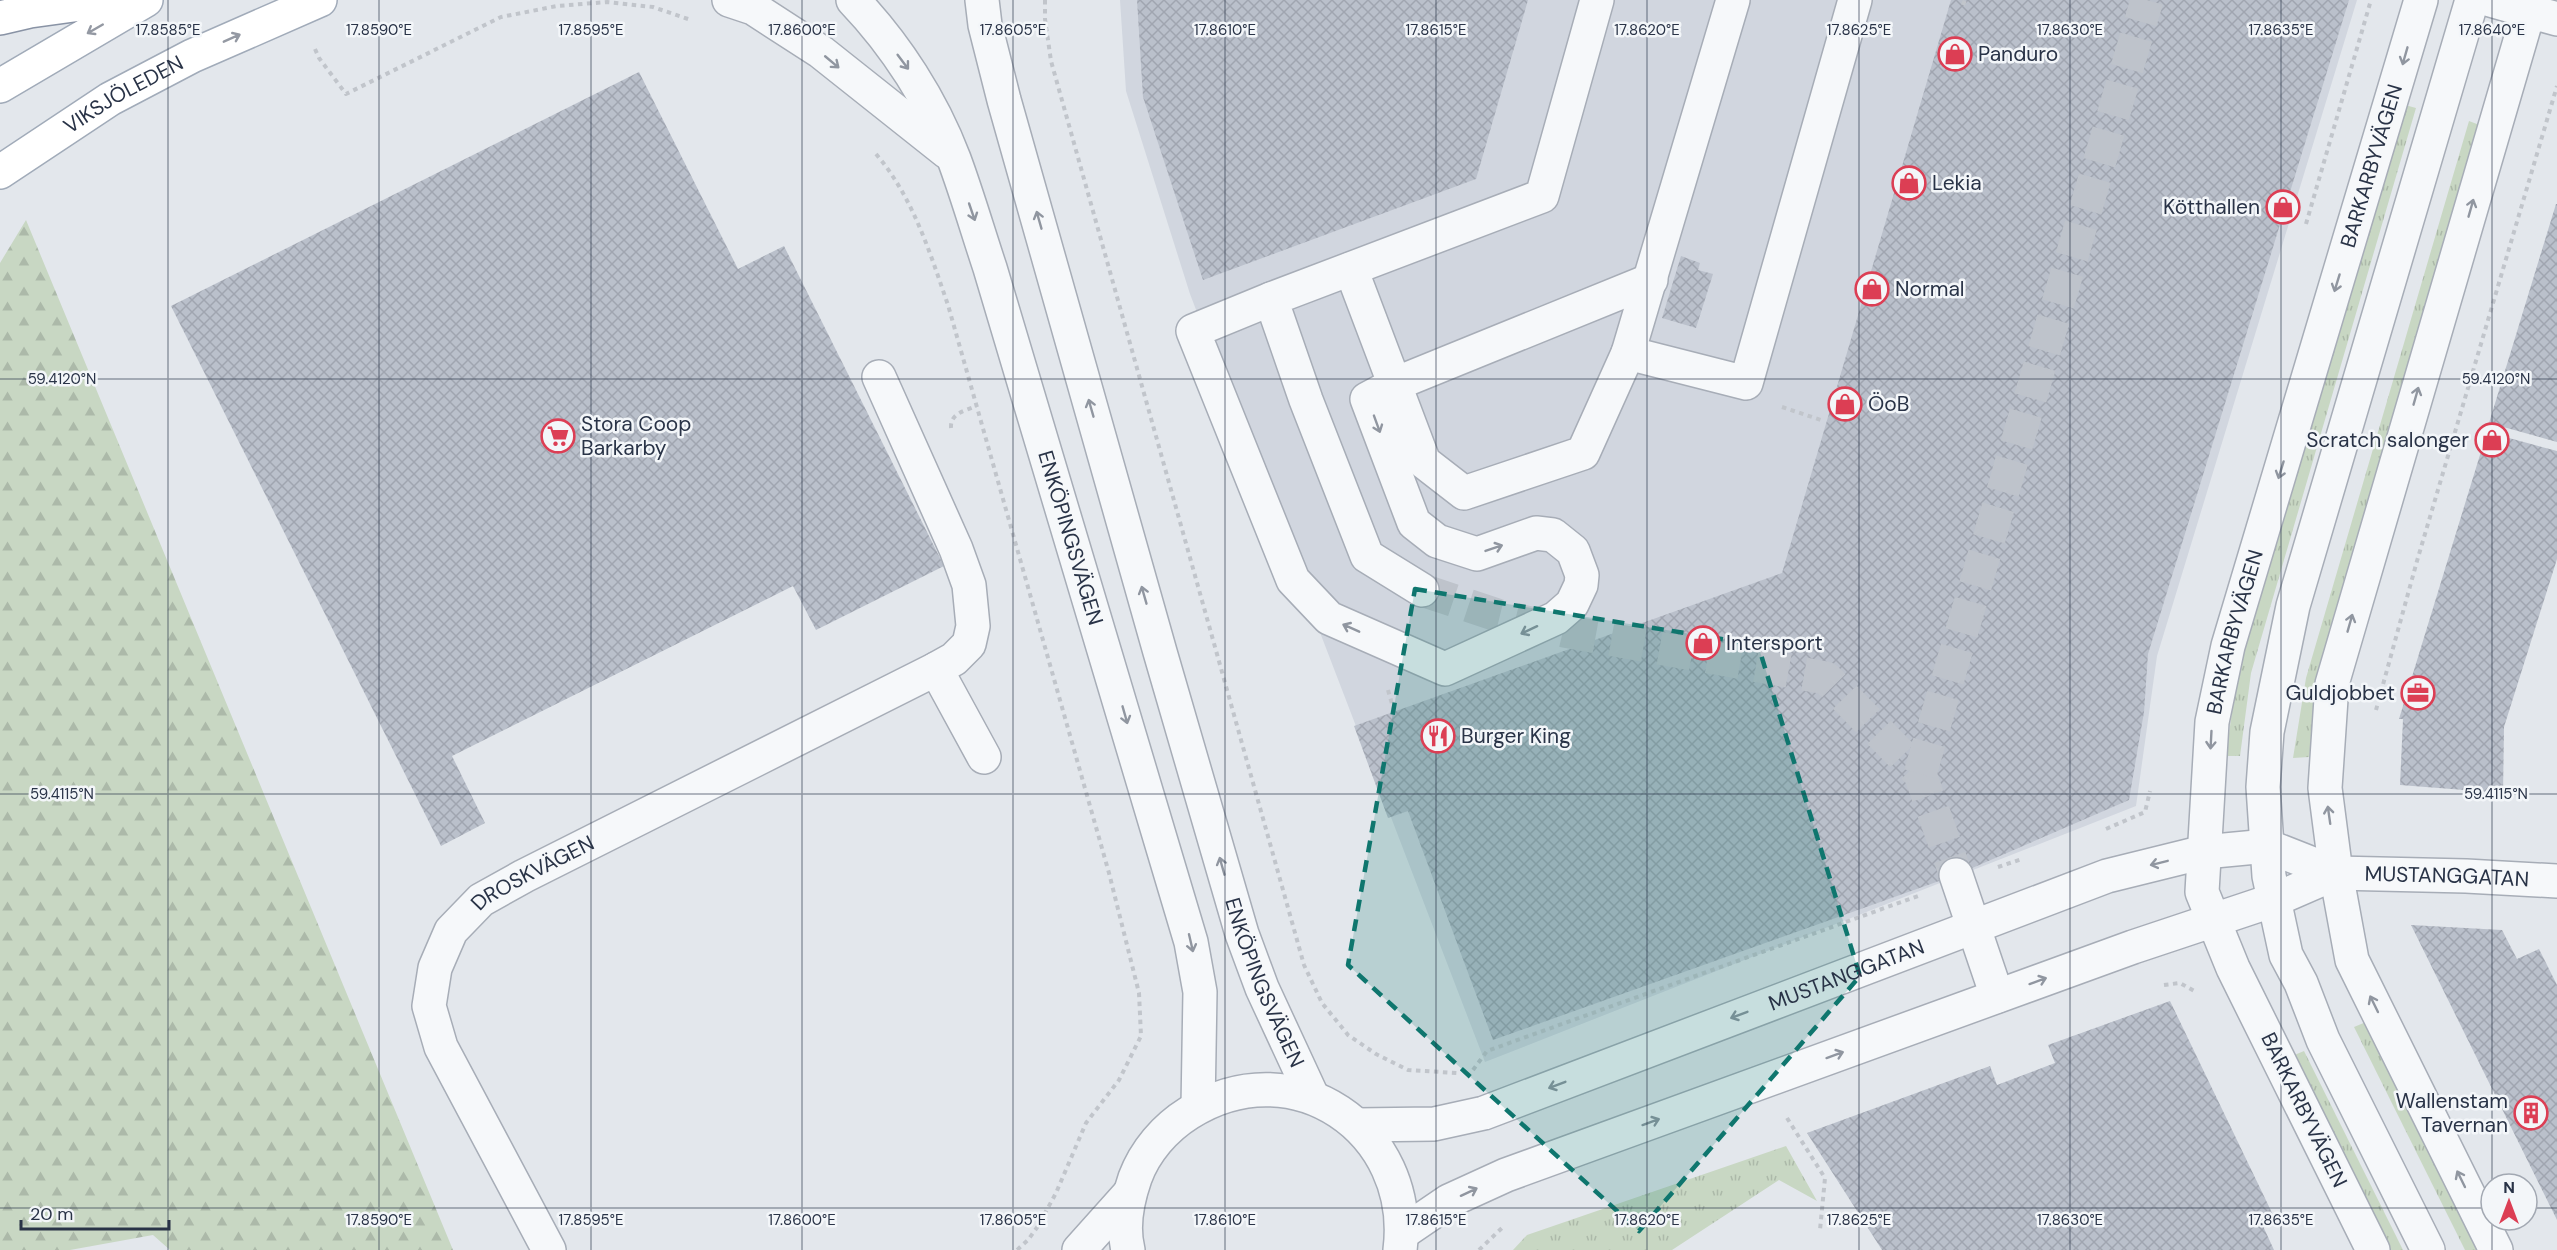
<svg xmlns="http://www.w3.org/2000/svg" width="2557" height="1250" font-family="'DM Sans',sans-serif">
<defs>
<pattern id="grass-tufts" width="24" height="20" patternUnits="userSpaceOnUse" patternTransform="scale(1.5)"><rect width="24" height="20" fill="#c8d7c3"/><path d="M3 7l-1-3M5 7V3M7 7l1-3M15 17l-1-3M17 17v-4M19 17l1-3" fill="none" stroke="#acb9a9"/></pattern>
<pattern id="forest-firs" width="22" height="20" patternUnits="userSpaceOnUse" patternTransform="scale(1.5)"><rect width="22" height="20" fill="#c8d7c3"/><path d="M5 1l3.5 6h-7zM16 11l3.5 6h-7z" fill="#acb9a9"/></pattern>
<pattern id="building-cross-hatch" width="8" height="8" patternUnits="userSpaceOnUse" patternTransform="scale(1.5)"><rect width="8" height="8" fill="#bac0cb"/><path d="M0 0l8 8M0 8l8-8" fill="none" stroke="#a0a5b0"/></pattern>
</defs>
<rect width="100%" height="100%" fill="#e3e7ec"/>
<path fill="#d1d6df" d="M1120 0H2357L2157 656 2136 806 1485 1062 1190 294 1126 91Z"/>
<g fill="url(#grass-tufts)">
<path d="M2405 105 2416 108 2251 673 2240 756H2226L2236 682 2244 650Z"/>
<path d="M2469 121 2482 126 2320 683 2309 757 2293 758 2306 678Z"/>
<path d="M2366 1022 2479 1250H2465L2354 1027Z"/>
<path d="M2304 1051 2403 1250H2389L2292 1056Z"/>
<path d="M1786 1146 1817 1201 1779 1180 1672 1250H1513L1527 1235Z"/>
</g>
<path fill="url(#forest-firs)" d="M26 220 453 1250H170L153 1235 70 1250H0V263Z"/>
<g fill="url(#building-cross-hatch)">
<path d="M1137 0H1528L1476 179 1203 280 1143 97Z"/>
<path d="M1951 0H2349L2148 654 2144 712 2129 800 1956 875 1493 1040 1408 811 1388 818 1354 726 1782 573Z"/>
<path d="M639 72 738 269 784 246 944 566 816 630 793 586 452 756 485 823 441 846 171 306Z"/>
<path d="M2556 204H2557V442L2489 423Z"/>
<path d="M1681 256 1700 263 1698 270 1713 274 1696 328 1662 318Z"/>
<path d="M2487 432 2557 451V559L2504 727 2503 793 2400 785 2403 719H2399Z"/>
<path d="M2411 925 2502 930 2517 959 2539 949 2557 985V1220Z"/>
<path d="M2170 1001 2275 1219 2263 1226 2274 1250H1882L1807 1133 1990 1066 1997 1085 2055 1063 2048 1045Z"/>
</g>
<g fill="none" stroke-linecap="round" stroke-linejoin="round">
<g stroke="#bec3cb" stroke-width="33" stroke-dasharray="33 16" stroke-linecap="butt">
<path d="M1422 590 1497 615 1564 631 1826 678 1920 774 1956 875"/>
<path d="M1920 774 2147 0"/>
</g>
<g stroke="#a7adb7" stroke-width="36">
<g id="minor">
<path d="M729 0 753 8 821 52 947 152"/>
<path id="s1" d="M853 0C896 45 932 101 954 159 967 194 978 232 990 268L1191 942 1200 992 1198 1107"/>
<path id="s2" d="M982 0 985 25 1004 100 1160 652 1242 934 1262 988 1312 1096"/>
<path d="M1733 0 1628 353 1746 383 1855 0"/>
<path d="M2490 0 2557 19"/>
<path d="M1351 269 1424 462 1464 493 1583 453 1628 353"/>
<path d="M1271 299 1193 331 1293 580 1329 618 1445 669 1556 618 1572 604 1581 585 1582 575 1573 551 1553 535 1536 533 1477 554 1437 541 1414 523 1367 399 1395 384 1651 280"/>
<path d="M1422 590 1367 556 1306 400 1271 299 1542 196 1597 0"/>
<path d="M936 669 984 757"/>
<path d="M1956 875 1997 996"/>
<path id="s3" d="M1357 1125 1434 1124 1484 1113 2107 876 2204 852 2267 846 2336 873 2466 876 2557 881"/>
<path d="M1402 1233 1449 1201 1506 1175 2133 947 2274 900 2336 873"/>
<path id="s4" d="M549 1250 441 1047 429 1006 435 968 451 931 481 900 524 876 936 669 954 659 969 644 973 626 969 585 956 549 879 377"/>
<path d="M1079 1250 1130 1193"/>
<path d="M1128 1250C1122 1226 1127 1201 1135 1178 1145 1151 1165 1128 1189 1113 1293 1047 1415 1130 1400 1250"/>
<path id="s5" d="M2373 1250 2233 968 2202 892 2212 722 2228 646 2421 0"/>
<path d="M2428 1250 2323 1040 2301 983 2286 955 2269 876 2263 787 2267 732 2293 606 2472 0"/>
<path d="M2496 1250 2352 960 2336 873 2325 788 2332 684 2532 0"/>
</g>
</g>
<g stroke="#a1abb9" stroke-width="36">
<g id="major">
<path d="M0 86 146 0"/>
<path id="s6" d="M0 172 110 99 192 56 320 0"/>
</g>
</g>
<g stroke="#8993a5" stroke-width="36">
<path id="highway" d="M0 18 30 11 110 0"/>
</g>
<g stroke="#c1c5cb" stroke-width="4" stroke-dasharray="4.5 4.5" stroke-linecap="butt">
<path d="M1045 0V19L1051 61 1304 965 1322 1003 1348 1035 1376 1054 1408 1070 1457 1073"/>
<path d="M1963 5 1965 0"/>
<path d="M315 49 319 58 346 94 501 17 557 6 607 2 653 7 691 20"/>
<path d="M876 154C913 197 930 253 948 305L1109 873 1139 993 1141 1036 1119 1080 1086 1123 1056 1193 1038 1226 1028 1240 1017 1250"/>
<path d="M2306 224 2371 0"/>
<path d="M1782 407 1821 420"/>
<path d="M951 428C950 413 965 411 976 406"/>
<path d="M1388 690 1394 711"/>
<path d="M2376 710 2417 561 2557 86"/>
<path d="M2106 829 2145 812 2150 791"/>
<path d="M1998 867 2022 859"/>
<path d="M2164 985 2180 983 2196 992"/>
<path d="M1473 1070 1487 1051 1918 896"/>
<path d="M1787 1118 1825 1178 1820 1230"/>
<path d="M1479 1250 1504 1226"/>
</g>
<use href="#minor" stroke="#f6f8fa" stroke-width="33"/>
<use href="#major" stroke="#fff" stroke-width="33"/>
<use href="#highway" stroke="#fff" stroke-width="33"/>
</g>
<defs><path id="oneway-shaft" d="M-6 0H5M1.5-3L5.5 0L1.5 3" fill="none" stroke-width="1.6" stroke-linecap="round" stroke-linejoin="round" transform="scale(1.5)"/></defs>
<g stroke="#9499a3">
<use href="#oneway-shaft" transform="translate(95 29) rotate(150)"/>
<use href="#oneway-shaft" transform="translate(232 38) rotate(-24)"/>
</g>
<g stroke="#9096a0">
<use href="#oneway-shaft" transform="translate(2405 56) rotate(106)"/>
<use href="#oneway-shaft" transform="translate(832 62) rotate(40)"/>
<use href="#oneway-shaft" transform="translate(903 62) rotate(53)"/>
<use href="#oneway-shaft" transform="translate(2471 208) rotate(-74)"/>
<use href="#oneway-shaft" transform="translate(972 212) rotate(71)"/>
<use href="#oneway-shaft" transform="translate(1039 220) rotate(-106)"/>
<use href="#oneway-shaft" transform="translate(2337 283) rotate(107)"/>
<use href="#oneway-shaft" transform="translate(2416 396) rotate(-74)"/>
<use href="#oneway-shaft" transform="translate(1091 408) rotate(-106)"/>
<use href="#oneway-shaft" transform="translate(1377 424) rotate(70)"/>
<use href="#oneway-shaft" transform="translate(2281 470) rotate(107)"/>
<use href="#oneway-shaft" transform="translate(1494 548) rotate(-19)"/>
<use href="#oneway-shaft" transform="translate(1144 595) rotate(-106)"/>
<use href="#oneway-shaft" transform="translate(2350 623) rotate(-74)"/>
<use href="#oneway-shaft" transform="translate(1351 628) rotate(-156)"/>
<use href="#oneway-shaft" transform="translate(1529 630) rotate(155)"/>
<use href="#oneway-shaft" transform="translate(1125 715) rotate(74)"/>
<use href="#oneway-shaft" transform="translate(2211 740) rotate(93)"/>
<use href="#oneway-shaft" transform="translate(2329 815) rotate(-98)"/>
<use href="#oneway-shaft" transform="translate(2159 863) rotate(166)"/>
<use href="#oneway-shaft" transform="translate(1222 866) rotate(-106)"/>
<use href="#oneway-shaft" transform="translate(1191 943) rotate(77)"/>
<use href="#oneway-shaft" transform="translate(2038 981) rotate(-20)"/>
<use href="#oneway-shaft" transform="translate(2374 1004) rotate(-116)"/>
<use href="#oneway-shaft" transform="translate(1739 1015) rotate(159)"/>
<use href="#oneway-shaft" transform="translate(1835 1055) rotate(-20)"/>
<use href="#oneway-shaft" transform="translate(1557 1085) rotate(159)"/>
<use href="#oneway-shaft" transform="translate(1651 1122) rotate(-20)"/>
<use href="#oneway-shaft" transform="translate(2461 1179) rotate(-116)"/>
<use href="#oneway-shaft" transform="translate(1469 1192) rotate(-25)"/>
</g>
<path fill="#0f766e" fill-opacity="0.2" stroke="#0f766e" stroke-width="4.5" stroke-dasharray="12 8" stroke-linejoin="round" d="M1415 589 1758 645 1860 976 1639 1231 1348 965Z"/>
<path fill="none" stroke="#293347" stroke-width="1.5" stroke-opacity="0.45" d="M168 0V1250M379 0V1250M591 0V1250M802 0V1250M1013 0V1250M1225 0V1250M1436 0V1250M1647 0V1250M1859 0V1250M2070 0V1250M2281 0V1250M2492 0V1184M0 379H2557M0 794H2557M0 1208H2491M2527 1208H2557M2492 1220V1250"/>
<defs>
<g id="shop-ring" transform="scale(1.725)"><circle r="9.5" fill="#f3f6f9" stroke="#dc3e54" stroke-width="1.5"/><path d="M-5-2.5h2.3a2.7 3.5 0 0 1 5.4 0H5L5.5 6h-11ZM-1.5-2.5h3a1.5 2.3 0 0 0-3 0Z" fill="#dc3e54"/></g>
<g id="supermarket-ring" transform="scale(1.725)"><circle r="9.5" fill="#f3f6f9" stroke="#dc3e54" stroke-width="1.5"/><path d="M-6-5.5h2.5l.6 2H6L4.5 2H-2.5L-4.4-4H-6ZM-1.5 3.2a1.3 1.3 0 1 0 .1 0ZM3 3.2a1.3 1.3 0 1 0 .1 0Z" fill="#dc3e54"/></g>
<g id="office-ring" transform="scale(1.725)"><circle r="9.5" fill="#f3f6f9" stroke="#dc3e54" stroke-width="1.5"/><path d="M-6-3h4V-5.5h4V-3h4V5H-6ZM-1-4.5V-3h2v-1.5ZM-6 0V1H6V0Z" fill="#dc3e54"/></g>
<g id="restaurant-ring" transform="scale(1.725)"><circle r="9.5" fill="#f3f6f9" stroke="#dc3e54" stroke-width="1.5"/><path d="M-5-6h1v4h1v-4h1v4h1v-4h1v5L-1.5 .5V6h-2V.5L-5-1ZM5-6V6H3V1.5H1.5Q1.5-4 5-6Z" fill="#dc3e54"/></g>
<g id="building-ring" transform="scale(1.725)"><circle r="9.5" fill="#f3f6f9" stroke="#dc3e54" stroke-width="1.5"/><path d="M-4-6H4V6H1V3H-1V6H-4ZM-2.5-4.3h1.7v1.8h-1.7ZM.8-4.3h1.7v1.8H.8ZM-2.5-1h1.7V.8h-1.7ZM.8-1h1.7V.8H.8Z" fill="#dc3e54"/></g>
</defs>
<g fill-rule="evenodd">
<use href="#shop-ring" x="1955" y="54"/>
<use href="#shop-ring" x="1909" y="183"/>
<use href="#shop-ring" x="2283" y="207"/>
<use href="#shop-ring" x="1872" y="289"/>
<use href="#shop-ring" x="1845" y="404"/>
<use href="#supermarket-ring" x="558" y="436"/>
<use href="#shop-ring" x="2492" y="440"/>
<use href="#shop-ring" x="1703" y="643"/>
<use href="#office-ring" x="2418" y="693"/>
<use href="#restaurant-ring" x="1438" y="736"/>
<use href="#building-ring" x="2531" y="1113"/>
</g>
<g text-anchor="middle" dominant-baseline="central" stroke-width="5" stroke-linejoin="round" paint-order="stroke">
<g font-size="21" fill="#293347" stroke="#f3f6f9" text-anchor="start">
<text x="1978" y="54">Panduro</text>
<text x="1932" y="183">Lekia</text>
<text x="2260" y="207" text-anchor="end">Kötthallen</text>
<text x="1895" y="289">Normal</text>
<text x="1868" y="404">ÖoB</text>
<text x="581" y="424">Stora Coop<tspan x="581" dy="24">Barkarby</tspan></text>
<text x="2469" y="440" text-anchor="end">Scratch salonger</text>
<text x="1726" y="643">Intersport</text>
<text x="2395" y="693" text-anchor="end">Guldjobbet</text>
<text x="1461" y="736">Burger King</text>
<text x="2508" y="1101" text-anchor="end">Wallenstam<tspan x="2508" dy="24">Tavernan</tspan></text>
</g>
<g font-size="21" fill="#293347" stroke="#f3f6f9">
<text stroke="none"><textPath href="#s6" startOffset="146">VIKSJÖLEDEN</textPath></text>
<text stroke="none"><textPath href="#s5" startOffset="1146">BARKARBYVÄGEN</textPath></text>
<text stroke="none"><textPath href="#s1" startOffset="586">ENKÖPINGSVÄGEN</textPath></text>
<text stroke="none"><textPath href="#s5" startOffset="660">BARKARBYVÄGEN</textPath></text>
<text stroke="none"><textPath href="#s4" startOffset="453">DROSKVÄGEN</textPath></text>
<text stroke="none"><textPath href="#s3" startOffset="1143">MUSTANGGATAN</textPath></text>
<text stroke="none"><textPath href="#s3" startOffset="516">MUSTANGGATAN</textPath></text>
<text stroke="none"><textPath href="#s2" startOffset="1023">ENKÖPINGSVÄGEN</textPath></text>
<text transform="translate(2304 1110) rotate(64)">BARKARBYVÄGEN</text>
</g>
</g>
<g font-size="15" text-anchor="middle" fill="#293347" stroke="#f3f6f9" stroke-width="5" stroke-linejoin="round" paint-order="stroke">
<text x="168" y="35">17.8585°E</text>
<text x="379" y="35">17.8590°E</text>
<text x="591" y="35">17.8595°E</text>
<text x="802" y="35">17.8600°E</text>
<text x="1013" y="35">17.8605°E</text>
<text x="1225" y="35">17.8610°E</text>
<text x="1436" y="35">17.8615°E</text>
<text x="1647" y="35">17.8620°E</text>
<text x="1859" y="35">17.8625°E</text>
<text x="2070" y="35">17.8630°E</text>
<text x="2281" y="35">17.8635°E</text>
<text x="2492" y="35">17.8640°E</text>
<text x="62" y="384">59.4120°N</text>
<text x="2496" y="384">59.4120°N</text>
<text x="62" y="799">59.4115°N</text>
<text x="2496" y="799">59.4115°N</text>
<text x="379" y="1225">17.8590°E</text>
<text x="591" y="1225">17.8595°E</text>
<text x="802" y="1225">17.8600°E</text>
<text x="1013" y="1225">17.8605°E</text>
<text x="1225" y="1225">17.8610°E</text>
<text x="1436" y="1225">17.8615°E</text>
<text x="1647" y="1225">17.8620°E</text>
<text x="1859" y="1225">17.8625°E</text>
<text x="2070" y="1225">17.8630°E</text>
<text x="2281" y="1225">17.8635°E</text>
</g>
<g transform="translate(2509 1202)"><circle r="28" fill="#f3f6f9" stroke="#a2a8b2" stroke-width="1.5"/>
<path d="M0-4.5L10 22L0 15L-10 22Z" fill="#dc3e54"/>
<text y="-9" font-size="16" font-weight="bold" text-anchor="middle" fill="#293347">N</text>
</g>
<path d="M21 1220v9h148v-9" fill="none" stroke="#293347" stroke-width="3"/>
<text x="30" y="1220" font-size="18" fill="#293347" stroke="#f3f6f9" stroke-width="4.5" paint-order="stroke">20 m</text>
</svg>
